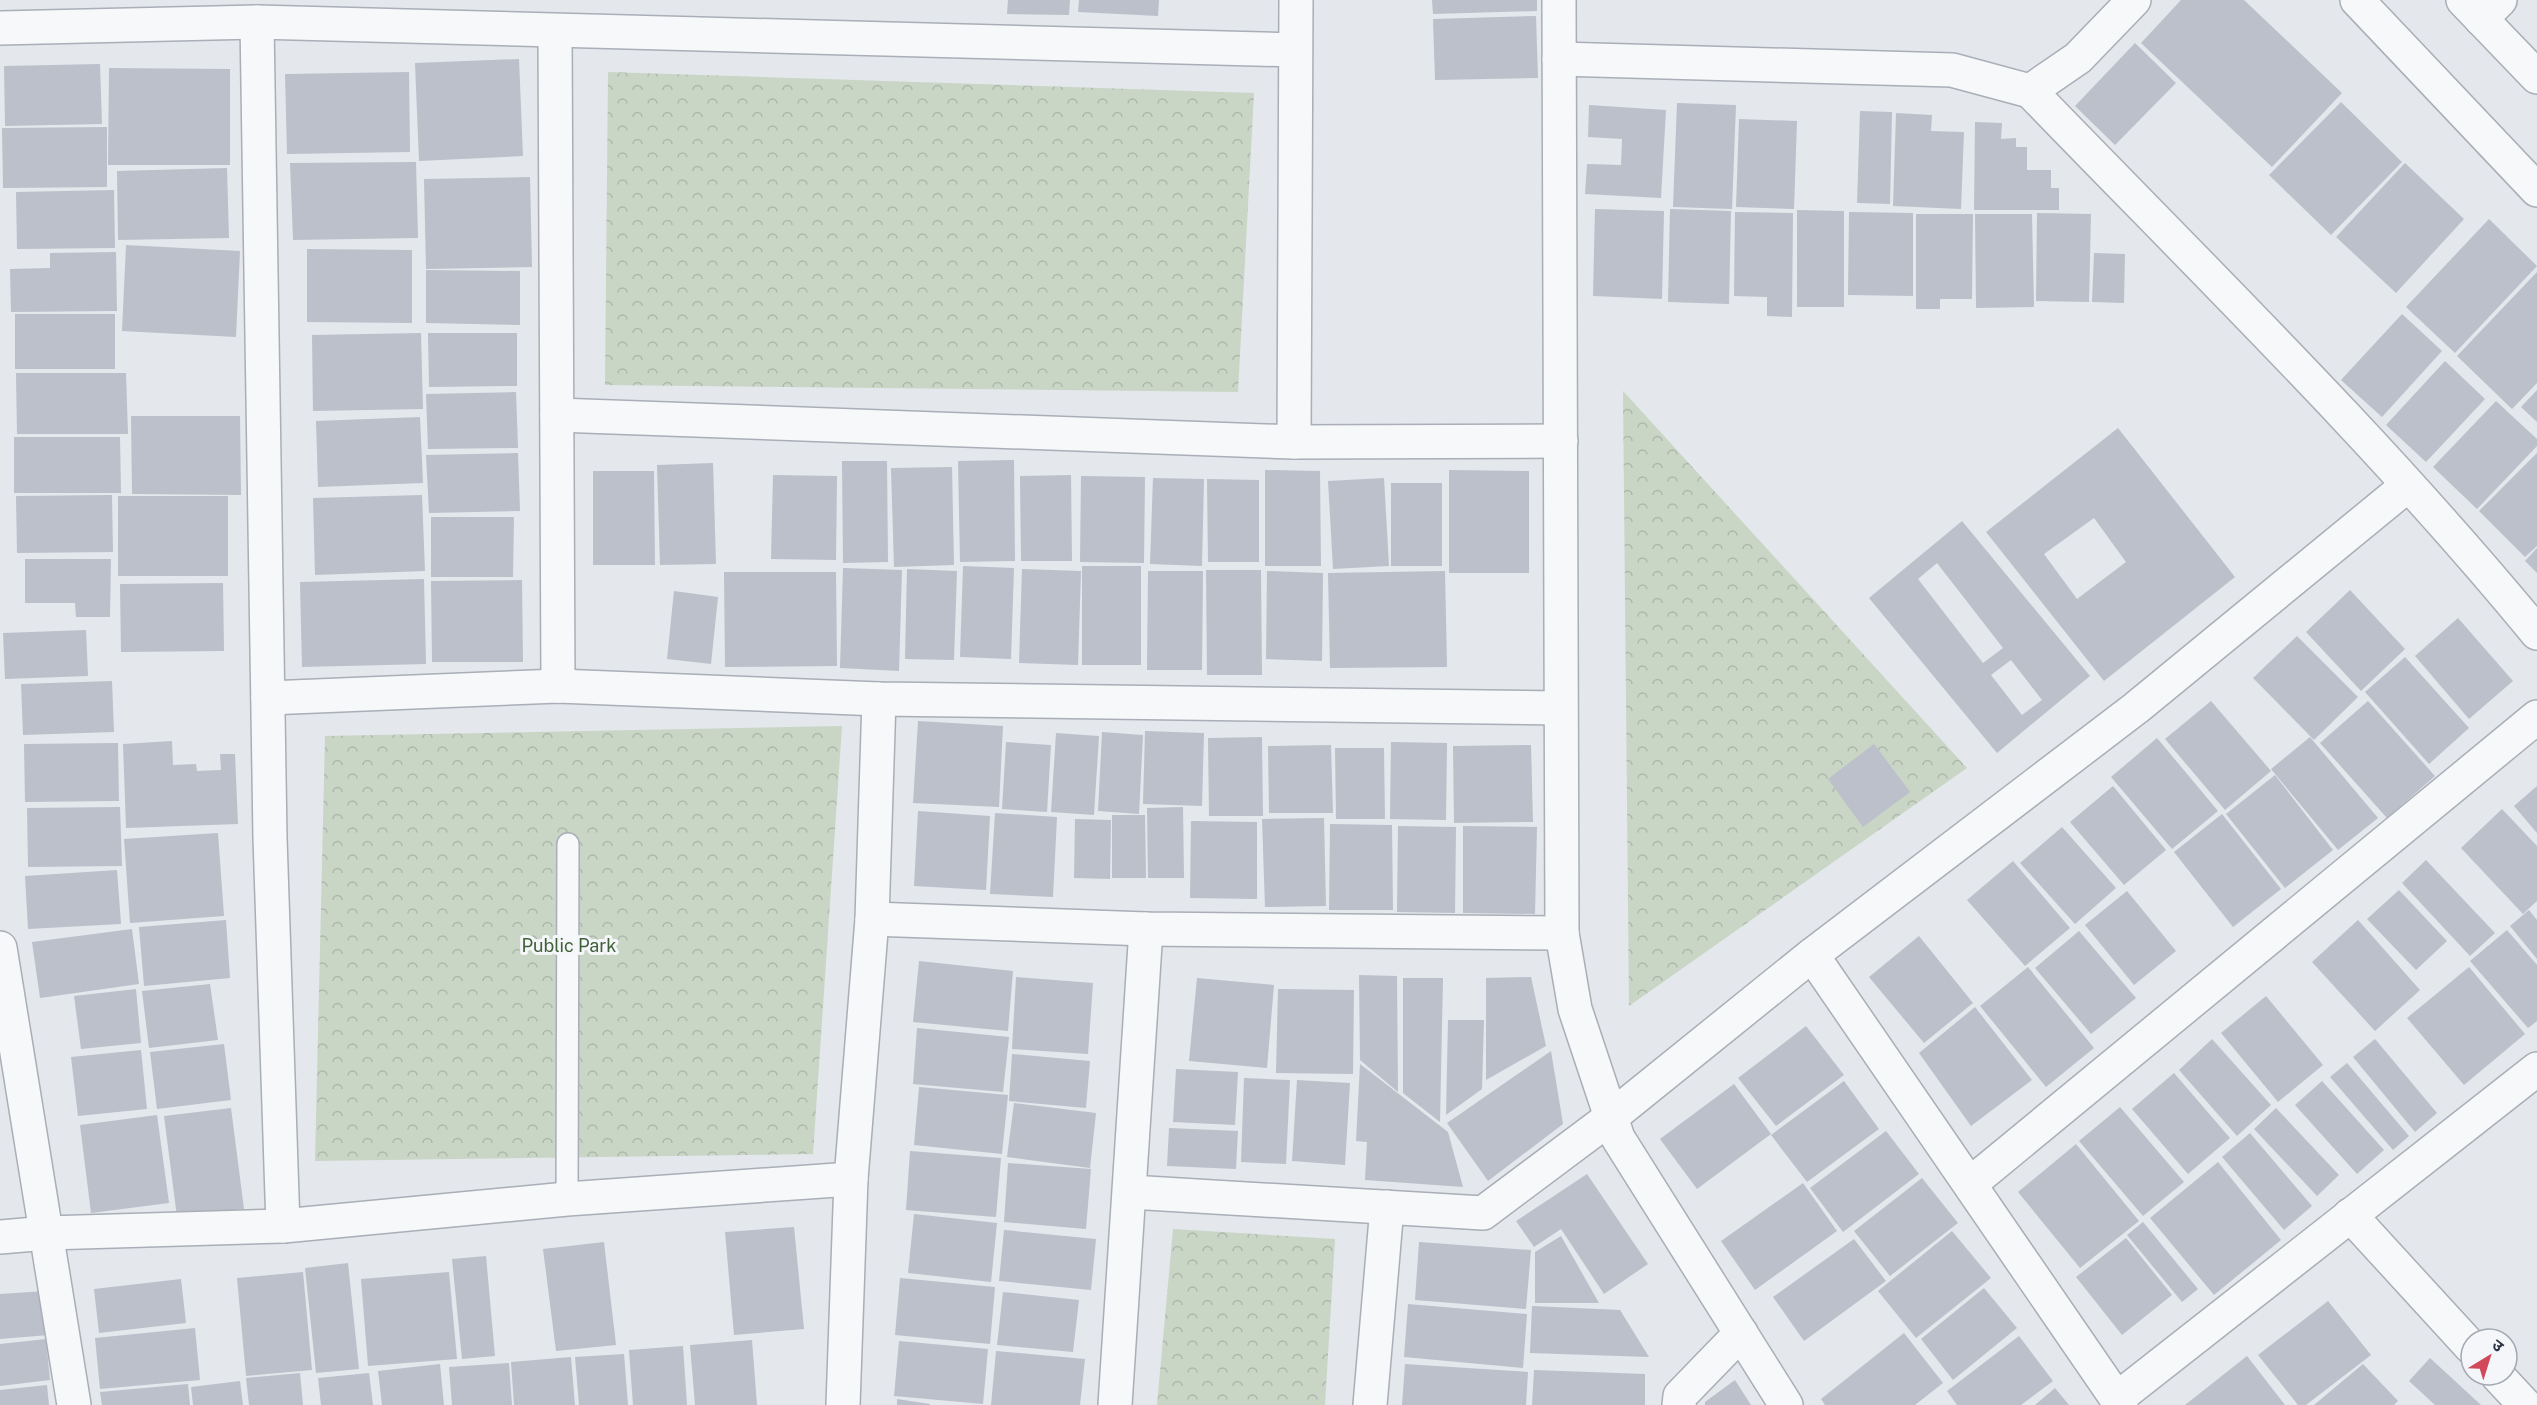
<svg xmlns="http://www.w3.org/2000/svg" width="2537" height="1405" font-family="'Public Sans','Noto Sans Devanagari',sans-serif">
<defs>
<pattern id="park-crowns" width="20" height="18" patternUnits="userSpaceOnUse" patternTransform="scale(1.5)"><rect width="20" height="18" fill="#c9d6c5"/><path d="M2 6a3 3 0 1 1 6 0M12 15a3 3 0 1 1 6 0" fill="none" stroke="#adb8ab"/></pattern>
</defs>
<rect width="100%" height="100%" fill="#e4e7ec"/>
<g fill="url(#park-crowns)">
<path d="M608 72 1254 93 1238 392 605 385Z"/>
<path d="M1623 391 1967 768 1629 1006Z"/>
<path d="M842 726 813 1154 315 1161 325 736Z"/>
<path d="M1173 1229 1335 1239 1325 1405H1157Z"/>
</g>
<g fill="#bbc0ca" fill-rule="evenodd">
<path d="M1008 0H1070L1069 15 1007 14Z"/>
<path d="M1079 0H1159L1158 16 1078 12Z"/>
<path d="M1432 0H1537V11L1433 14Z"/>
<path d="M2181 0H2244L2342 93 2272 167 2141 43Z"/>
<path d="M1536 16 1538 78 1435 80 1433 19Z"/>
<path d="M2135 43 2176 83 2115 145 2075 106Z"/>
<path d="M519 59 523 156 419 161 415 63Z"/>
<path d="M100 64 102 124 5 126 4 66Z"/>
<path d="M109 68 230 69V165H108Z"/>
<path d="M409 72 410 152 287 154 285 74Z"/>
<path d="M2341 102 2402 162 2331 235 2269 175Z"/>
<path d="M1677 103 1736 105 1732 209 1673 207Z"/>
<path d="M1589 105 1666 110 1661 198 1585 194 1587 164 1621 165 1622 139 1588 137Z"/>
<path d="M1860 111 1892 112 1890 204 1857 203Z"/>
<path d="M1896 113 1932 115 1931 131 1964 132 1961 209 1893 206Z"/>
<path d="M1739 119 1797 121 1794 209 1736 207Z"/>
<path d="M1975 122 2002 123 2001 139 2016 138V147H2027V170H2051V188H2059V210H1974Z"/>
<path d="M107 127V187L3 188 2 128Z"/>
<path d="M416 162 418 238 293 240 290 163Z"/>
<path d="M2405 163 2464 219 2396 293 2336 237Z"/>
<path d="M227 168 229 238 118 240 117 171Z"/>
<path d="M530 177 532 267 426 269 424 179Z"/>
<path d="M114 190 115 248 17 249 16 192Z"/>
<path d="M1595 209 1664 211 1662 299 1593 296Z"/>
<path d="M1670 209 1731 211 1729 304 1668 302Z"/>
<path d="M1797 210 1844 211V307H1797Z"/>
<path d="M1735 212 1793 213 1792 317 1767 316V297L1734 296Z"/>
<path d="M1849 212 1913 213V296L1848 295Z"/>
<path d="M2037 213 2091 214 2089 302 2036 301Z"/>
<path d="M1916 214H1973L1972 299H1940V309H1916Z"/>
<path d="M1975 214H2032L2034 307 1976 308Z"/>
<path d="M2489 219 2537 266 2455 353 2406 307Z"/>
<path d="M126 245 240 251 236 337 122 331Z"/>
<path d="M307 249 412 250V323L307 322Z"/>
<path d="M116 252 117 311 11 312 10 269 50 268V253Z"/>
<path d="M2094 253 2125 254 2124 303 2092 302Z"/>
<path d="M426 270 520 271V325L426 323Z"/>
<path d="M2537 272V383L2512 409 2457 356Z"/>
<rect x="15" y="314" width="100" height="55"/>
<path d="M2402 314 2442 351 2382 417 2341 380Z"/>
<path d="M421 333 423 409 313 411 312 335Z"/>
<path d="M428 333H517V386L429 387Z"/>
<path d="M2445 361 2485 399 2426 462 2386 425Z"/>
<path d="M16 373H126L128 434H17Z"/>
<path d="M2537 390V422L2521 407Z"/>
<path d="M516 392 518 448 428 449 426 394Z"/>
<path d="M2496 401 2537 439V446L2477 509 2433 467Z"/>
<path d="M131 416H240L241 495 132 494Z"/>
<path d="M420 417 423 483 318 487 316 421Z"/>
<path d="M2118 428 2235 577 2104 681 1986 532ZM2094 518 2126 562 2077 599 2044 554Z"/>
<path d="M14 437H120L121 493H14Z"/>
<path d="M518 453 520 511 429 513 426 455Z"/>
<path d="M2537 453V546L2525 557 2479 511Z"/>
<path d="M1014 460 1015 561 960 562 958 461Z"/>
<path d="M842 461H887L888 562 843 563Z"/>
<path d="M713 463 716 564 660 565 657 465Z"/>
<path d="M952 467 954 565 894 567 891 468Z"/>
<path d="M1265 470 1320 471 1321 566H1265Z"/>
<path d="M1449 470 1529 471V573H1449Z"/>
<path d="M593 471H654L655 565H593Z"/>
<path d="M773 475 837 476 836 560 771 559Z"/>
<path d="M1071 475 1072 561H1021L1020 476Z"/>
<path d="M1081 476 1145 477 1144 563 1080 562Z"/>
<path d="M1153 478 1204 479 1202 566 1150 564Z"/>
<path d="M1384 478 1389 566 1333 569 1328 481Z"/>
<path d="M1207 479 1259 480V562H1208Z"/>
<rect x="1391" y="483" width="51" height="83"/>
<path d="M112 495 113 552 17 553 16 496Z"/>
<path d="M422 495 425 571 315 575 313 498Z"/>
<rect x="118" y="496" width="110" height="80"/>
<path d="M431 517H514L513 577H431Z"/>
<path d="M1962 521 2090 676 1997 753 1869 598ZM1937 563 2003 648 1983 663 1918 579ZM2011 660 2042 700 2022 715 1991 675Z"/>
<path d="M2537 548V573L2525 561Z"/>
<path d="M25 559H111L110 617H76L75 603H25Z"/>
<path d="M963 566 1014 568 1011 659 960 657Z"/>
<rect x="1082" y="566" width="59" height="99"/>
<path d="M843 568 902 570 899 671 840 668Z"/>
<path d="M907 569 957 571 954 660 905 659Z"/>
<path d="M1022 569 1081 571 1078 665 1019 663Z"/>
<path d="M1206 570H1261L1262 675H1207Z"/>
<path d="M1148 571H1203L1202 670H1147Z"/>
<path d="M1267 571 1323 573 1322 661 1266 659Z"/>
<path d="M1445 571 1447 667 1330 668 1328 573Z"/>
<path d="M724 572H836L837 666 725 667Z"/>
<path d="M424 579 426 664 302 667 300 582Z"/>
<path d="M522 580 523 662H432L431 581Z"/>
<path d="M223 583 224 651 121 652 120 584Z"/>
<path d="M2350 590 2405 649 2361 691 2306 632Z"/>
<path d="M674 591 718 597 711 664 667 659Z"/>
<path d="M2458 618 2513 681 2469 719 2415 656Z"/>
<path d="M86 630 88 676 5 679 3 633Z"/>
<path d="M2297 636 2358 697 2314 740 2253 678Z"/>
<path d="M2405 657 2469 728 2429 764 2365 692Z"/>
<path d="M112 681 114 732 23 735 21 684Z"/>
<path d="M2211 701 2271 771 2225 810 2165 739Z"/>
<path d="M2368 701 2435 776 2387 818 2320 743Z"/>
<path d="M918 721 1003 726 999 807 913 803Z"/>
<path d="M1145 731 1204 733 1202 806 1143 804Z"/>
<path d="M1102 732 1143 735 1139 814 1098 811Z"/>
<path d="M1056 733 1099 736 1094 815 1051 812Z"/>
<path d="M1262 737 1263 816H1209L1208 738Z"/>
<path d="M2310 737 2378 818 2338 850 2271 769Z"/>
<path d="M2157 738 2218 811 2172 849 2111 777Z"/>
<path d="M172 741 173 765 196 764 197 771 221 770 220 754H235L238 824 126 828 123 744Z"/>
<path d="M1006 742 1051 745 1047 812 1002 809Z"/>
<path d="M1391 742 1447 743 1446 820 1390 819Z"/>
<path d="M118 743 119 801 25 802 24 744Z"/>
<path d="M1874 744 1910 792 1863 827 1828 779Z"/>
<path d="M1331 745 1333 813H1269L1268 746Z"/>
<path d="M1531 745 1533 822 1454 823 1453 746Z"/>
<path d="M1335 748H1384L1385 819H1336Z"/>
<path d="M2275 775 2333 850 2285 888 2226 814Z"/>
<path d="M2113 786 2166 850 2124 885 2070 822Z"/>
<path d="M2537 786V833L2514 806Z"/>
<path d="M120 807 122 866 28 867 27 808Z"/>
<path d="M1183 807 1184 878H1148L1147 808Z"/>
<path d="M2502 809 2537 846V901L2523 914 2461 848Z"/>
<path d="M918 811 990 816 986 890 914 886Z"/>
<path d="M995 813 1057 817 1053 897 990 894Z"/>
<path d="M2222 814 2281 889 2233 927 2174 852Z"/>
<path d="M1112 815H1145L1146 878H1112Z"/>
<path d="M1324 818 1326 906 1265 907 1262 819Z"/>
<path d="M1075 819 1111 820 1110 879 1074 878Z"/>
<path d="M1191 821 1257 822V899L1190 898Z"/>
<path d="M1330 824 1392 825 1393 910H1329Z"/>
<path d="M1398 826 1456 827 1455 913 1397 912Z"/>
<path d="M1463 826 1537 827 1535 914 1463 913Z"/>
<path d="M2062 827 2116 888 2075 924 2020 863Z"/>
<path d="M218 833 224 916 130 923 124 839Z"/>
<path d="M2426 860 2495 933 2470 956 2402 883Z"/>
<path d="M2013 861 2070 928 2025 966 1967 900Z"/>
<path d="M117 870 121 924 28 929 25 876Z"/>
<path d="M2399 890 2447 941 2416 970 2367 919Z"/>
<path d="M2127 891 2176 951 2134 985 2085 925Z"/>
<path d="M2529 910 2537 920V959L2510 926Z"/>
<path d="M226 920 230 978 144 986 139 927Z"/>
<path d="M2358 920 2420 990 2375 1031 2312 962Z"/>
<path d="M132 929 139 984 40 998 32 942Z"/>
<path d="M2507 930 2537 965V1021L2528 1028 2470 961Z"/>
<path d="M2079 931 2136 998 2091 1034 2035 968Z"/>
<path d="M1919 936 1973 1003 1924 1043 1869 977Z"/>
<path d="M919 961 1013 971 1008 1031 913 1022Z"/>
<path d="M2028 967 2094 1048 2046 1087 1980 1006Z"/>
<path d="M2469 967 2525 1034 2464 1085 2407 1018Z"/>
<path d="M1359 975 1397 976 1398 1092 1360 1060Z"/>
<path d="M1016 977 1093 983 1088 1054 1012 1049Z"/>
<path d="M1531 977 1546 1046 1486 1080V978Z"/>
<path d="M1197 978 1274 985 1267 1068 1189 1061Z"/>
<path d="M1403 978H1443L1440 1122 1403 1093Z"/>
<path d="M210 984 218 1040 149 1048 142 991Z"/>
<path d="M136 989 141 1043 81 1049 74 996Z"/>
<path d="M1278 989 1354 990 1353 1074 1276 1073Z"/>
<path d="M2266 996 2323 1065 2278 1102 2221 1033Z"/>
<path d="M1975 1007 2032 1080 1971 1126 1919 1053Z"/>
<path d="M1448 1020H1484L1482 1089 1446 1115Z"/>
<path d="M1806 1026 1844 1075 1776 1126 1738 1078Z"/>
<path d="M917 1028 1009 1037 1003 1092 913 1084Z"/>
<path d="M2212 1039 2271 1105 2237 1136 2179 1070Z"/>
<path d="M2375 1039 2437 1113 2415 1132 2353 1057Z"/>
<path d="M224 1044 231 1100 157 1109 150 1052Z"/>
<path d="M141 1050 147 1109 78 1116 71 1057Z"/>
<path d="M1551 1051 1563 1124 1488 1181 1447 1123Z"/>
<path d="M1012 1054 1090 1061 1086 1108 1009 1101Z"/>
<path d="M2347 1063 2409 1136 2393 1150 2330 1077Z"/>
<path d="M1360 1064 1448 1132 1463 1187 1365 1180 1367 1142 1356 1141Z"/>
<path d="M1176 1069 1238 1072 1235 1125 1173 1122Z"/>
<path d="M2174 1073 2230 1138 2188 1174 2132 1109Z"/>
<path d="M1244 1078 1290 1080 1286 1164 1241 1162Z"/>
<path d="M1297 1080 1350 1083 1345 1165 1292 1161Z"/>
<path d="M1844 1081 1879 1129 1807 1182 1771 1135Z"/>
<path d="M2322 1081 2384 1150 2357 1174 2295 1105Z"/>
<path d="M1734 1084 1771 1134 1697 1189 1660 1139Z"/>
<path d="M919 1087 1008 1095 1002 1154 914 1145Z"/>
<path d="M1014 1103 1096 1113 1090 1168 1007 1157Z"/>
<path d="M2120 1107 2184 1182 2143 1216 2079 1141Z"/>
<path d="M231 1108 244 1209 177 1217 164 1116Z"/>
<path d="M2276 1108 2339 1175 2317 1196 2254 1129Z"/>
<path d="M157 1115 169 1203 91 1213 80 1125Z"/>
<path d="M1169 1128 1238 1131 1236 1169 1167 1166Z"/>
<path d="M1886 1131 1919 1174 1843 1232 1810 1188Z"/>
<path d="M2250 1133 2312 1206 2284 1230 2222 1157Z"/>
<path d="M2076 1144 2139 1221 2080 1268 2018 1192Z"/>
<path d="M910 1151 1001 1158 996 1217 906 1210Z"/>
<path d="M2218 1162 2281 1240 2214 1295 2150 1218Z"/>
<path d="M1008 1163 1091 1169 1086 1229 1004 1222Z"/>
<path d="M1587 1174 1648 1264 1604 1294 1561 1229 1534 1247 1516 1221Z"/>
<path d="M1922 1178 1958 1223 1890 1276 1854 1231Z"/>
<path d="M1803 1183 1837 1231 1755 1290 1721 1241Z"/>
<path d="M914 1214 997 1223 991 1282 908 1273Z"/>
<path d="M2143 1222 2198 1289 2182 1302 2127 1235Z"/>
<path d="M794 1227 804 1329 734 1335 725 1232Z"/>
<path d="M1004 1230 1096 1239 1091 1290 999 1281Z"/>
<path d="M1952 1231 1991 1278 1916 1338 1878 1291Z"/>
<path d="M1561 1236 1599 1303H1535V1252Z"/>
<path d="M2126 1238 2172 1295 2122 1335 2076 1277Z"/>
<path d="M1854 1239 1886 1281 1804 1341 1773 1297Z"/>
<path d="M604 1242 616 1345 556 1351 543 1249Z"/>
<path d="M1419 1242 1531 1250 1526 1309 1415 1300Z"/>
<path d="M486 1256 495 1356 462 1359 452 1259Z"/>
<path d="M348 1263 359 1369 316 1373 305 1268Z"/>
<path d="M303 1272 312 1370 246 1376 237 1278Z"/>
<path d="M449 1272 457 1359 368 1366 361 1279Z"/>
<path d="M900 1278 995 1287 990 1344 895 1335Z"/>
<path d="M181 1279 186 1323 99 1333 94 1289Z"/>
<path d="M1984 1288 2017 1328 1953 1380 1921 1339Z"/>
<path d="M45 1291 49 1335 0 1339V1294Z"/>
<path d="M1003 1292 1079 1300 1073 1352 997 1345Z"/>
<path d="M2328 1301 2371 1355 2306 1405H2298L2258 1355Z"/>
<path d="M1408 1304 1527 1314 1523 1368 1404 1357Z"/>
<path d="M1532 1306 1620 1310 1649 1357 1530 1353Z"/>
<path d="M195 1328 200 1380 100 1389 95 1338Z"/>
<path d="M1904 1333 1943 1383 1915 1405H1825L1821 1399Z"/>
<path d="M2019 1336 2053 1381 2021 1405H1957L1947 1391Z"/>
<path d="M46 1339 50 1380 0 1386V1344Z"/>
<path d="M752 1340 757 1405H695L690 1345Z"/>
<path d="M899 1341 988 1349 983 1404 894 1396Z"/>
<path d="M683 1346 687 1405H633L629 1350Z"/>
<path d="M996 1351 1085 1359 1080 1405H991Z"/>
<path d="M624 1354 628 1405H579L575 1357Z"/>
<path d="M2247 1356 2285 1405H2185Z"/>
<path d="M571 1357 575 1405H514L511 1362Z"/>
<path d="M2430 1358 2481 1405H2435L2409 1381Z"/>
<path d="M509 1363 512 1405H452L449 1367Z"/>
<path d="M440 1364 444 1405H382L378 1371Z"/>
<path d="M1405 1364 1528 1372 1526 1405H1402Z"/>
<path d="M2363 1364 2398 1401 2394 1405H2314Z"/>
<path d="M1534 1370 1645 1374V1405H1532Z"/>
<path d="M300 1373 303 1405H249L246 1378Z"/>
<path d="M369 1373 373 1405H321L318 1378Z"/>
<path d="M1735 1380 1751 1405H1705V1402Z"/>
<path d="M240 1381 243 1405H193L191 1387Z"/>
<path d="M188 1384 190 1405H102L100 1392Z"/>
<path d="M47 1385 49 1405H0V1390Z"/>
<path d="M2055 1388 2069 1405H2035Z"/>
<path d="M897 1399 930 1404V1405H897Z"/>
</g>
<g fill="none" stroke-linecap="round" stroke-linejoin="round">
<g stroke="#a9aeb7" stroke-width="24">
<path id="service" d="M567 1199 568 844"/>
</g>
<g stroke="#a9aeb7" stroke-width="36">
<g id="minor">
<path d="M2481 19 2500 0"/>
<path d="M257 22 270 838 283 1226"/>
<path d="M0 28 257 22 1295 50"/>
<path d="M555 31 558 686"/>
<path d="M1559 59 1952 70 2030 91 2078 58 2134 0"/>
<path d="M2030 91C2202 269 2380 442 2537 633"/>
<path d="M557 415 1294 442 1561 441"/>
<path d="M1294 442 1296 0"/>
<path d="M268 698 558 686 879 699 1560 708"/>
<path d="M872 919 1146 929 1562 933"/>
<path d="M0 948 74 1405"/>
<path d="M1812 955 2121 1405"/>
<path d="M1970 1184 2537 717"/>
<path d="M1130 1192 1483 1213 1610 1118 1812 955 2136 708 2408 485"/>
<path d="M2350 1215 2471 1347"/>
<path d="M0 1237 47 1233 283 1226 567 1199 851 1179"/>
<path d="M2497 1375 2525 1405"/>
<path d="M2118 1398 2537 1069"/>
<path d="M843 1405 851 1179 872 919 879 699"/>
<path d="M1115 1405 1146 929"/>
<path d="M1370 1405 1387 1207"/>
<path d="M1679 1405 1680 1396 1741 1333"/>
</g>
</g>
<g stroke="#a9aeb7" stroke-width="36">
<g id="tertiary">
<path d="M1559 0 1562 933 1575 1009 1618 1138 1786 1405"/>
<path d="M2357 0 2537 190"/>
<path d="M2463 0 2537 77"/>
</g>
</g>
<use href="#service" stroke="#f7f8fa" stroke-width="21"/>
<use href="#minor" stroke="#f7f8fa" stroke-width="33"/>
<use href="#tertiary" stroke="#f7f8fa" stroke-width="33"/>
</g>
<g text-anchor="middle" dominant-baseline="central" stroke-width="6" stroke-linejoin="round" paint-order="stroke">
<g font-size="18" fill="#3f6138" stroke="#f4f6f9">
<text x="569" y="945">Public Park</text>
</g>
</g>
<g transform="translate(2489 1357) rotate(38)"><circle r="28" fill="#f4f6f9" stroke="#a4a8b1" stroke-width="1.5"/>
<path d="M0-4.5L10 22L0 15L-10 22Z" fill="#d1495b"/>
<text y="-9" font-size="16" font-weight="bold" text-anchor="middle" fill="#2b3445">उ</text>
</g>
</svg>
